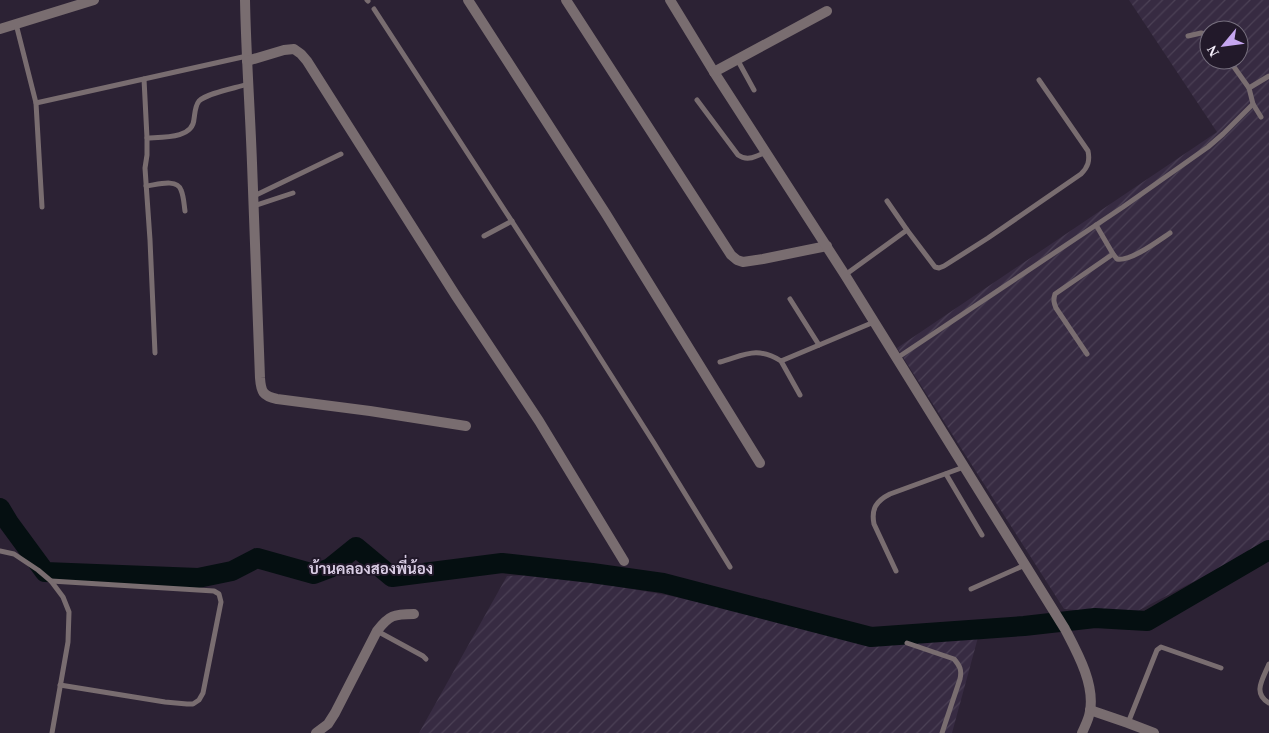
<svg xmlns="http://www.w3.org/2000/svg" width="1269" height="733" font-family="'Times New Roman',Sarabun,serif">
<defs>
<pattern id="industrial-furrows" width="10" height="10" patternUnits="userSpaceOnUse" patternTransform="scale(1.25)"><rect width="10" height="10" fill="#372b42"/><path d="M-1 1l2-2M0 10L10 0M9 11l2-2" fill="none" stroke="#4b4055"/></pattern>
</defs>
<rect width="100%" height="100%" fill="#2c2234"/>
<g fill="url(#industrial-furrows)" fill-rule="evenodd">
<path d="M1129 0H1269V542L1130 615 1064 609 897 348 1217 132ZM1209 30H1239V60H1209Z"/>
<path d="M549 574 671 596 828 631 899 635 980 630 952 733H419L507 576Z"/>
</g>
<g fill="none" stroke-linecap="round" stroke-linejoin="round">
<path stroke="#050f11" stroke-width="20" d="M0 508 9 523 45 572 198 578 232 571 257 558 314 574 330 568 356 547 392 577 502 563 592 573 663 583 871 637 1024 626 1095 618 1147 621 1269 550"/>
<g stroke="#796d70" stroke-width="5">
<path d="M367 0 368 1"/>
<path d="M374 9 583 331 654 443 730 567"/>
<path d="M16 24 36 103 247 56"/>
<path d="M1188 36 1201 33 1209 35"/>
<path d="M737 59 754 90"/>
<path d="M144 79 147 138V155L145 168 150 240 155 353"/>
<path d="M1249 88 1269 76"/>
<path d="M697 100 738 155C748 162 756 156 766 152"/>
<path d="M36 103 42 207"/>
<path d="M1253 104 1261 117"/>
<path d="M147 138C162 137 193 139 194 119 195 113 195 106 199 101 207 93 236 88 248 84"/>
<path d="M146 186C156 185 177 178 181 190 184 197 184 205 185 211"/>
<path d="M254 196 341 154"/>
<path d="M887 201 907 230"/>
<path d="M254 206 293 193"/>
<path d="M484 236 512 221"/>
<path d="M1113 254 1117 259C1130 262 1158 241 1170 233"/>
<path d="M845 275 907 230 935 267 939 268 944 266 988 238 1081 174C1088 167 1090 161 1088 151L1039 80"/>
<path d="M790 299 819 345"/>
<path d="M1087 354 1056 308C1054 303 1053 300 1055 294L1113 254 1096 225"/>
<path d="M897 358 1123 207 1208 147 1223 134 1253 104 1249 88 1229 60"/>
<path d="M781 361 800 395"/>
<path d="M720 362C745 355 757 346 781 361L874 322"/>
<path d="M946 474 982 535"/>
<path d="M0 551 14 554 38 570 51 581 63 597 69 612 68 642 52 733"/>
<path d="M896 571 874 524C871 509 876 501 890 494L964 467"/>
<path d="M51 581 214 591 219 594 221 602 203 693 199 700 193 704H187L165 702 60 685"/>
<path d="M971 589 1025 565"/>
<path d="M377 631 423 656 426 659"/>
<path d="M907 643 954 659C960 666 962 670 960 679L942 733"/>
<path d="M1269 664C1263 679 1252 693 1269 703"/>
<path d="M1128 723 1157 650 1161 647 1221 668"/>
</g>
<g stroke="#796d70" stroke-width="10">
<path d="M245 0C246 54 250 108 252 163 255 235 257 307 260 378 261 392 263 396 277 399L370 411 466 426"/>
<path d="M468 0 606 214 760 463"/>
<path d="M566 0 731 255 737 260 743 262 763 259 827 246"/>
<path d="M670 0 714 72 845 275 1065 629C1077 652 1095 684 1090 711 1089 719 1085 726 1082 733"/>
<path d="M0 29 94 0"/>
<path d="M247 61 284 50 294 49 301 54 307 61 456 296 539 421 624 561"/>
<path d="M714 72 827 11"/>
<path d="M1090 710 1128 723 1154 733"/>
<path d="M316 733 328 724 335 713 377 631C389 615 394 614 414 614"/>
</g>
</g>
<g text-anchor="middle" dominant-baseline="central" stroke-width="4" stroke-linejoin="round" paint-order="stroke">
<g font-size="15" font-weight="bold" fill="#d9cde4" stroke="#22192a">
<text x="371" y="569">บ้านคลองสองพี่น้อง</text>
</g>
</g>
<g transform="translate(1224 45) rotate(241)"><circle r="24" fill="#22192a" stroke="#766f7e"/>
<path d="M0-4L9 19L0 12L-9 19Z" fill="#c6a6f0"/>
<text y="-8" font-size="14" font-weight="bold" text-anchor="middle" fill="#f5effb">N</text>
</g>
</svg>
